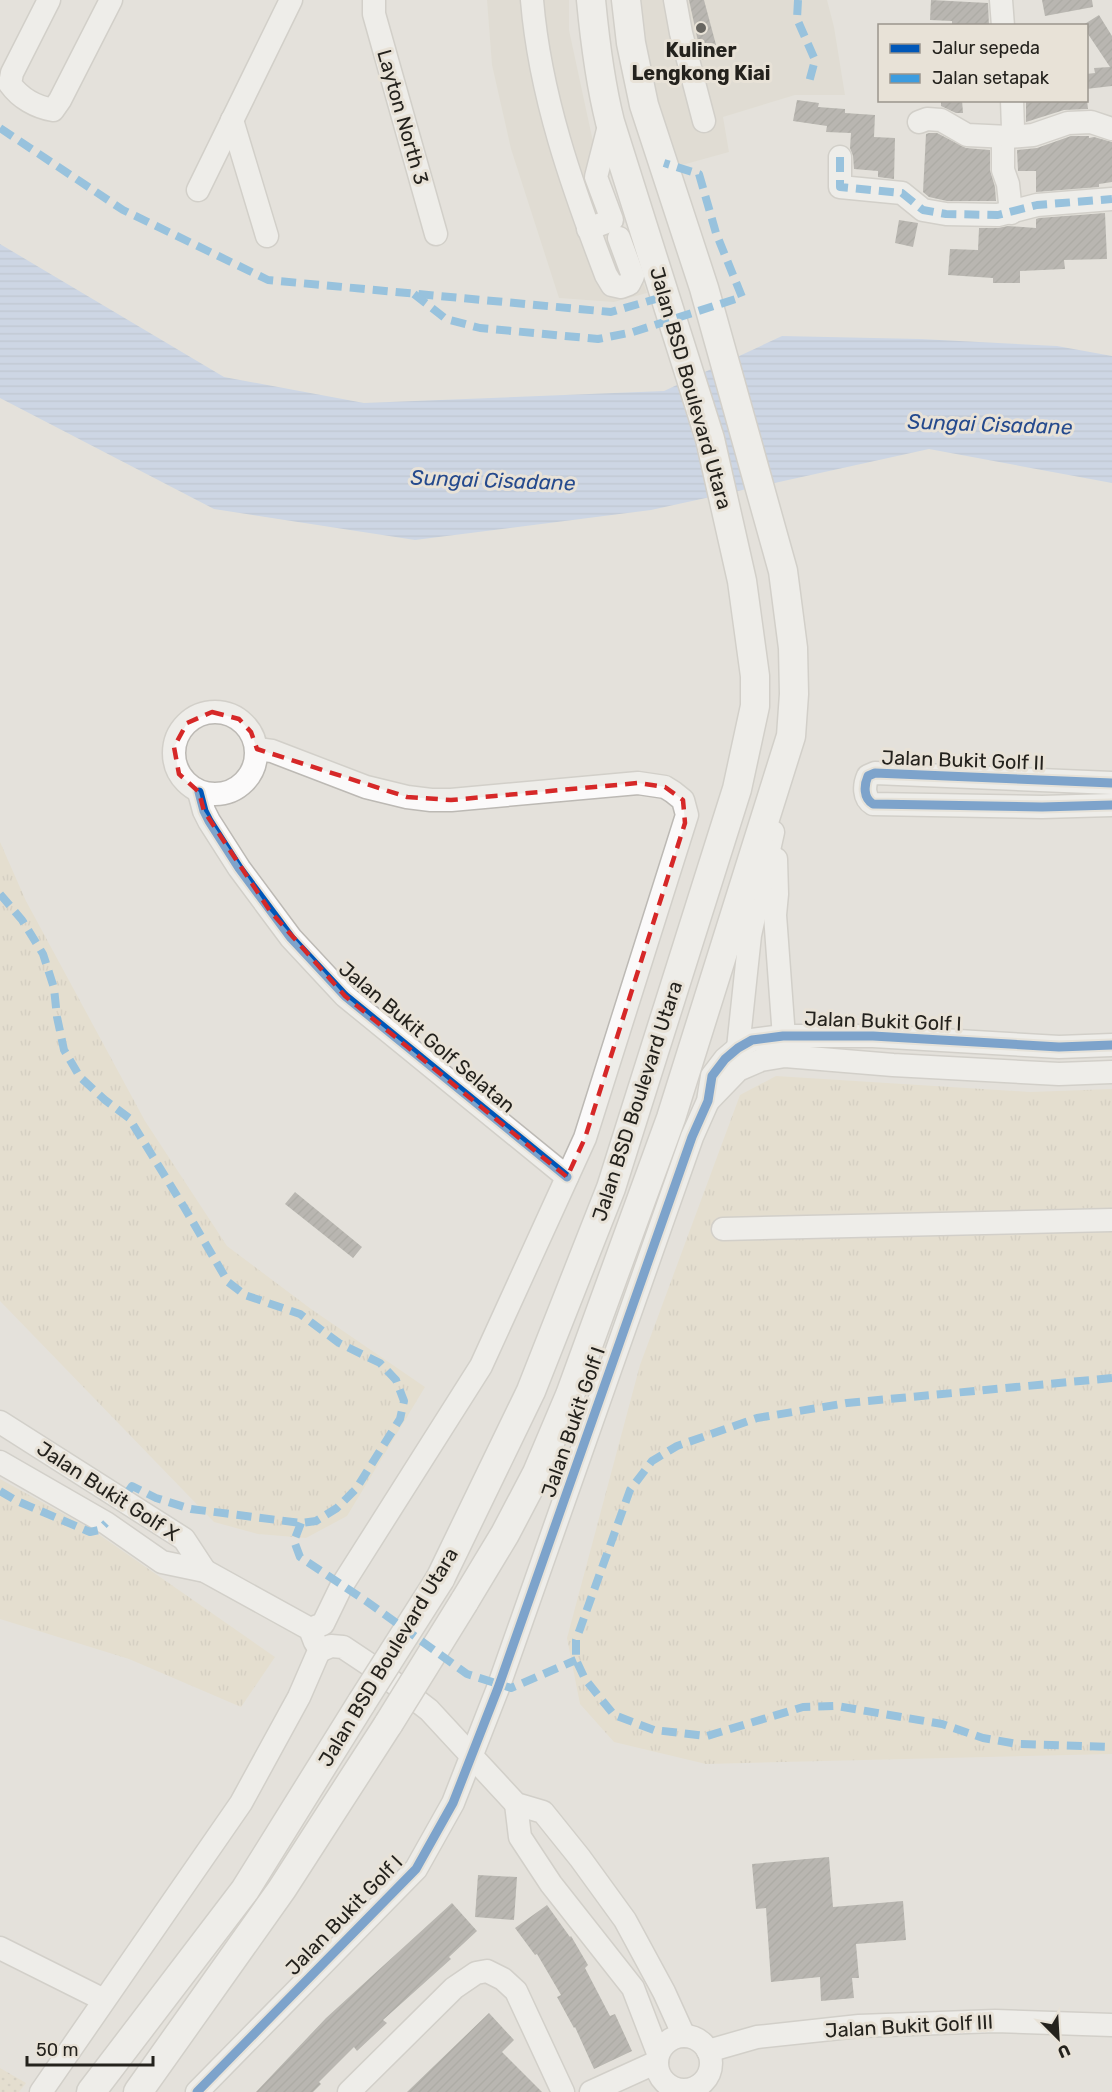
<svg xmlns="http://www.w3.org/2000/svg" width="1112" height="2092" font-family="Rubik,sans-serif">
<defs>
<pattern id="grass-tufts" width="24" height="20" patternUnits="userSpaceOnUse" patternTransform="scale(1.5)"><rect width="24" height="20" fill="#e5d9c2"/><path d="M3 7l-1-3M5 7V3M7 7l1-3M15 17l-1-3M17 17v-4M19 17l1-3" fill="none" stroke="#c4baa6"/></pattern>
<pattern id="park-dots" width="8" height="8" patternUnits="userSpaceOnUse" patternTransform="scale(1.5)"><rect width="8" height="8" fill="#e5d9c2"/><path d="M2 2h.1M6 6h.1" fill="none" stroke="#c4baa6" stroke-width="1.8" stroke-linecap="round"/></pattern>
<pattern id="water-rules" width="6" height="5" patternUnits="userSpaceOnUse" patternTransform="scale(1.5)"><rect width="6" height="5" fill="#b2c8ef"/><path d="M0 2.5h6" fill="none" stroke="#99accc"/></pattern>
<pattern id="building-hatch" width="6" height="6" patternUnits="userSpaceOnUse" patternTransform="scale(1.5)"><rect width="6" height="6" fill="#85827e"/><path d="M-1 1l2-2M0 6l6-6M5 7l2-2" fill="none" stroke="#6d6a67"/></pattern>
</defs>
<rect width="100%" height="100%" fill="#e4e1db"/>
<g fill="#dcd6ca">
<path d="M487 0H569V30L592 137 647 293 614 302 559 298 511 149 492 65Z"/>
<path d="M641 0H827L834 27 845 95H795L723 117 729 152 675 167 648 58Z"/>
</g>
<g fill="url(#grass-tufts)">
<path d="M0 842 26 901 145 1121 227 1246 311 1309 425 1387 347 1516 306 1538 258 1534 214 1522 0 1301Z"/>
<path d="M776 1076 1030 1092 1112 1089V1754L706 1764 614 1742 580 1704 567 1638 640 1365 740 1095Z"/>
<path d="M0 1479 91 1529 275 1657 241 1707 129 1659 0 1619Z"/>
</g>
<path fill="url(#park-dots)" d="M0 2068 26 2083 19 2092H0Z"/>
<path fill="url(#water-rules)" d="M0 244 224 377 364 403 664 391 782 336 920 339 1057 346 1112 356V483L929 449 651 510 415 540 214 509 0 398Z"/>
<g fill="url(#building-hatch)">
<path d="M689 0H704L719 56 702 60Z"/>
<path d="M931 0 988 3 989 26H952V21L930 20Z"/>
<path d="M1042 0H1092L1093 7 1045 16Z"/>
<path d="M1099 15 1112 36V86L1086 89V74L1095 73 1094 68 1110 67 1086 31V26L1083 25Z"/>
<path d="M797 100 819 103 818 107 845 109V113L875 115 874 137 895 138 894 179 878 177V171L854 169 853 156 850 148 851 133 826 132 827 126 793 121Z"/>
<path d="M941 100H962L963 113H956L941 106Z"/>
<path d="M1026 100H1087L1088 109 1064 110 1026 122Z"/>
<path d="M929 133H937L966 148 990 150V170L995 187 996 201H947L929 197 923 192 926 134Z"/>
<path d="M1071 136H1089V138L1094 137 1112 142V182L1099 184V187L1036 192V171H1018L1017 150 1037 148Z"/>
<path d="M1105 213 1107 259 1064 260 1065 269 1020 271V283H993V278L948 275 950 249 978 250 979 228H998L1008 226 1036 228V219L1039 218Z"/>
<path d="M899 220 918 223 913 247 895 243Z"/>
<path d="M295 1192 362 1247 353 1258 285 1204Z"/>
<path d="M829 1857 833 1907 903 1901 906 1940 856 1944 859 1978H852L854 1998 821 2001 820 1977 771 1982 766 1908 756 1909 752 1864Z"/>
<path d="M478 1875 517 1877 514 1920 475 1917Z"/>
<path d="M452 1903 477 1931 449 1957 451 1959 383 2020 387 2023 357 2051 354 2047 319 2082 321 2084 313 2092H256L326 2018Z"/>
<path d="M547 1905 570 1937 571 1936 588 1965 585 1968 610 2016 615 2014 632 2051 594 2069 575 2027 574 2028 557 1997 561 1995 537 1954 535 1955 515 1928Z"/>
<path d="M489 2013 514 2040 502 2052 542 2092H407Z"/>
</g>
<g fill="none" stroke-linecap="round" stroke-linejoin="round">
<g stroke="#bcb9b4" stroke-width="25">
<g id="minor">
<path d="M49 0 12 73 10 84C20 98 36 107 53 110L60 100 111 0"/>
<path d="M374 0V14L436 234"/>
<path d="M532 0C540 96 572 186 606 275L612 285 621 287 629 284 633 276 619 238"/>
<path d="M675 0 681 33 704 121"/>
<path d="M1001 0 1003 26"/>
<path d="M232 120 267 236"/>
<path d="M919 122 927 119 941 120 967 135 1009 137 1033 135 1068 123 1091 122 1112 129"/>
<path d="M1003 137V170L1008 184 1011 213"/>
<path d="M1009 137 1013 128 1012 100"/>
<path d="M840 157V187L902 193 923 210 946 214 998 215 1037 205 1112 199"/>
<path d="M198 190 291 0"/>
<path d="M588 229 612 220 596 177 610 122"/>
<circle cx="215" cy="753" r="41"/>
<path d="M257 749 272 751 366 787 407 797 431 800H451L638 783 665 787 673 792 683 800 687 815 585 1138 481 1366 341 1587 323 1624 310 1629"/>
<path d="M1112 783 875 773 868 776C864 785 863 798 873 804L1042 807 1112 805"/>
<path d="M199 792 204 811 209 821 239 868 291 938 345 996 567 1177"/>
<path d="M776 859 777 894 775 915 785 1051"/>
<path d="M738 1048 750 935 773 832"/>
<path d="M709 1100 738 1070 761 1060 785 1056 893 1065 1059 1074 1112 1072"/>
<path d="M723 1229 1112 1220"/>
<path d="M0 1422 184 1539 205 1571"/>
<path d="M0 1462 106 1523 162 1562 205 1571 310 1629 315 1642"/>
<path d="M319 1651 331 1646 343 1647 376 1669 429 1710 516 1804 543 1812 580 1858 625 1920 664 1992 684 2036"/>
<path d="M516 1804 520 1837 551 1884 633 1988 658 2053"/>
<path d="M0 1948 104 2000"/>
<circle cx="684" cy="2063" r="27"/>
<path d="M708 2051 757 2037 859 2026 995 2021 1112 2025"/>
<path d="M41 2092 241 1803 299 1697 319 1651"/>
<path d="M197 2092 416 1869 453 1803 498 1688 692 1137 708 1101 712 1076 725 1059 738 1048 752 1040 783 1036H873L1059 1047 1112 1045"/>
<path d="M349 2092 454 1988 476 1973 487 1971 503 1979 516 1991 563 2092"/>
<path d="M591 2092 657 2062"/>
</g>
</g>
<g stroke="#bcb9b4" stroke-width="31">
<g id="major">
<path d="M440 1579 531 1391 611 1188 737 789 755 706V676L742 581 710 439 610 122C600 82 595 42 591 0"/>
<path d="M464 1602 505 1534 537 1473 570 1395 671 1118 791 736 794 694 793 648 783 571 704 288 644 105 631 43 626 0"/>
<path d="M91 2092 245 1890 362 1702"/>
<path d="M138 2092 282 1889 389 1723"/>
</g>
</g>
<use href="#minor" stroke="#fbfafa" stroke-width="22"/>
<use href="#major" stroke="#fbfafa" stroke-width="28"/>
<g stroke="#bcb9b4" stroke-width="31" stroke-linecap="butt">
<g id="major-bridge">
<path d="M362 1702 440 1579"/>
<path d="M389 1723 464 1602"/>
</g>
</g>
<use href="#major-bridge" stroke="#fbfafa" stroke-width="28"/>
<g stroke="#3c9cdf" stroke-width="8" stroke-dasharray="15 8" stroke-linecap="butt">
<path d="M798 0 797 19 815 60 808 86"/>
<path d="M0 128 123 210 268 280 611 312 666 296"/>
<path d="M840 157V187L902 193 923 210 946 214 998 215 1037 205 1112 199"/>
<path d="M414 294 446 319 480 328 598 339 633 332 742 297 716 233 699 174 664 163"/>
<path d="M0 894 22 920 43 954 54 988 57 1017 64 1050 80 1077 105 1100 129 1118 184 1207 228 1282 245 1295 300 1314 339 1343 380 1363 396 1380 404 1401 400 1419 356 1489 337 1508 316 1521 301 1523 191 1509 156 1498 132 1486 123 1499"/>
<path d="M1112 1378 847 1403 757 1418 677 1446 652 1461 630 1490 576 1640V1660L585 1679 614 1715 654 1730 707 1736 803 1707 837 1706 942 1724 983 1738 1017 1744 1112 1747"/>
<path d="M0 1491 17 1501 90 1532 99 1530 106 1523"/>
<path d="M301 1523 294 1541 300 1557 366 1601 467 1674 511 1688 576 1660"/>
</g>
<g stroke="#e8e2d7" stroke-width="13">
<g id="cycleway">
<path d="M1112 783 875 773 868 776C864 785 863 798 873 804L1042 807 1112 805"/>
<path d="M199 792 204 811 209 821 239 868 291 938 345 996 567 1177"/>
<path d="M197 2092 416 1869 453 1803 498 1688 692 1137 708 1101 712 1076 725 1059 738 1048 752 1040 783 1036H873L1059 1047 1112 1045"/>
</g>
</g>
<use href="#cycleway" stroke="#0057b8" stroke-width="9"/>
</g>
<path d="M0 0H1112V2092H0ZM212 712 239 719 251 732 257 749 407 797 451 800 638 783 665 787 683 800 685 823 585 1138 567 1177 345 996 270 911 204 811 199 792 179 774 174 747 187 723Z" fill="#e4e1db" fill-opacity=".55" fill-rule="evenodd"/>
<path fill="none" stroke="#d62828" stroke-width="4.5" stroke-dasharray="12 8" stroke-linejoin="round" d="M212 712 239 719 251 732 257 749 407 797 451 800 638 783 665 787 683 800 685 823 585 1138 567 1177 345 996 270 911 204 811 199 792 179 774 174 747 187 723Z"/>
<circle fill="#676560" stroke="#e8e2d7" stroke-width="2" cx="701" cy="28" r="6"/>
<g text-anchor="middle" dominant-baseline="central" stroke-width="6" stroke-linejoin="round" paint-order="stroke">
<g font-size="20" font-weight="bold" fill="#24221d" stroke="#e8e2d7">
<text x="701" y="50">Kuliner<tspan x="701" dy="23">Lengkong Kiai</tspan></text>
</g>
<g font-size="20" fill="#24221d" stroke="#e8e2d7">
<text transform="translate(403 117) rotate(74)">Layton North 3</text>
<text transform="translate(691 388) rotate(74)">Jalan BSD Boulevard Utara</text>
<text transform="translate(963 760) rotate(2)">Jalan Bukit Golf II</text>
<text transform="translate(883 1021) rotate(2)">Jalan Bukit Golf I</text>
<text transform="translate(427 1037) rotate(40)">Jalan Bukit Golf Selatan</text>
<text transform="translate(637 1101) rotate(-72)">Jalan BSD Boulevard Utara</text>
<text transform="translate(573 1422) rotate(-71)">Jalan Bukit Golf I</text>
<text transform="translate(108 1491) rotate(33)">Jalan Bukit Golf X</text>
<text transform="translate(388 1657) rotate(-59)">Jalan BSD Boulevard Utara</text>
<text transform="translate(344 1915) rotate(-46)">Jalan Bukit Golf I</text>
<text transform="translate(909 2026) rotate(-3)">Jalan Bukit Golf III</text>
</g>
<g font-size="21" font-style="italic" fill="#254a8d" stroke="#e8e2d7">
<text transform="translate(990 424) rotate(2)">Sungai Cisadane</text>
<text transform="translate(493 480) rotate(2)">Sungai Cisadane</text>
</g>
</g>
<rect x="878" y="24" width="210" height="78" fill="#e8e2d7" stroke="#9a958d" stroke-width="1.5"/>
<rect x="890" y="44" width="30" height="9" fill="#0057b8" stroke="#9a958d" stroke-width="1.5"/>
<text x="932" y="54" font-size="18" fill="#24221d">Jalur sepeda</text>
<rect x="890" y="74" width="30" height="9" fill="#3c9cdf" stroke="#9a958d" stroke-width="1.5"/>
<text x="932" y="84" font-size="18" fill="#24221d">Jalan setapak</text>
<g transform="translate(1058 2038) rotate(156)" stroke="#e8e2d7" stroke-width="4.5" paint-order="stroke">
<path d="M0-4.5L10 22L0 15L-10 22Z" fill="#24221d"/>
<text y="-9" font-size="16" font-weight="bold" text-anchor="middle" fill="#24221d">U</text>
</g>
<path d="M27 2056v9h126v-9" fill="none" stroke="#24221d" stroke-width="3"/>
<text x="36" y="2056" font-size="18" fill="#24221d" stroke="#e8e2d7" stroke-width="4.5" paint-order="stroke">50 m</text>
</svg>
